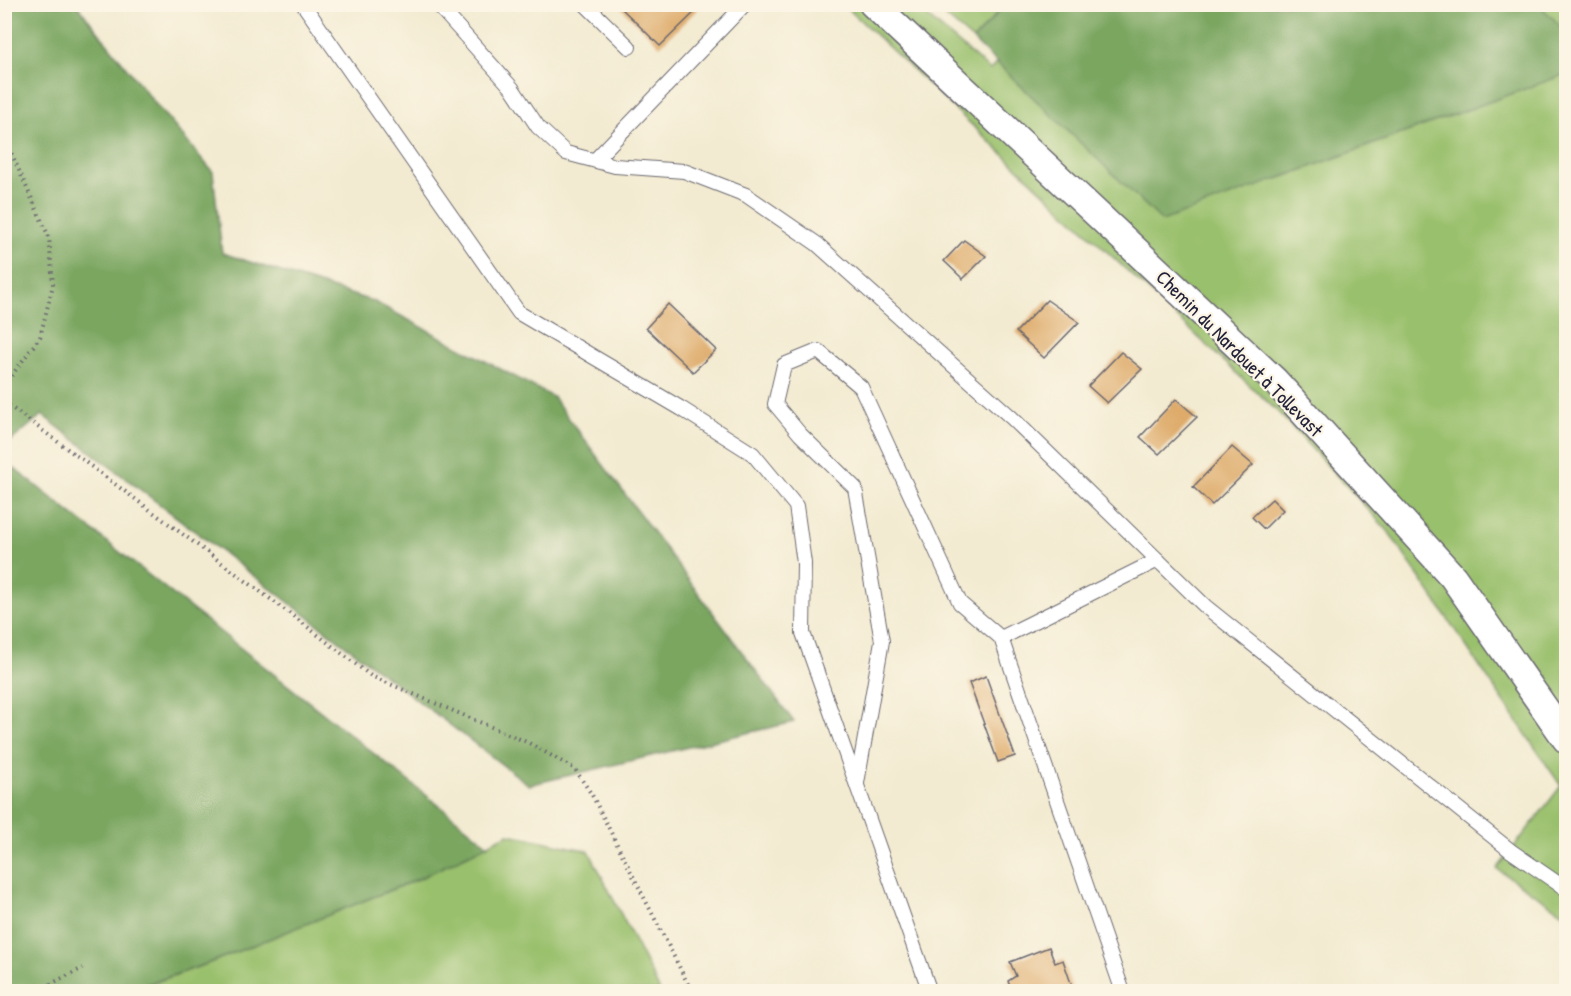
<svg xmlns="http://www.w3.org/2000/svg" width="1571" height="996" font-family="'Patrick Hand',sans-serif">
<rect width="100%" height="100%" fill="#fcf5e5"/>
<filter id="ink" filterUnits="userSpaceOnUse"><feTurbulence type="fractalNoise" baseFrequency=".0167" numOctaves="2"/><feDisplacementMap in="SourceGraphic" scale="12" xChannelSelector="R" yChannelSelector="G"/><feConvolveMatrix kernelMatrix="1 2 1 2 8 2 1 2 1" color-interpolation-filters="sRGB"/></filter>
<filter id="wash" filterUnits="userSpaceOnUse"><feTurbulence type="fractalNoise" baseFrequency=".008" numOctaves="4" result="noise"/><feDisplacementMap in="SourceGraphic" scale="24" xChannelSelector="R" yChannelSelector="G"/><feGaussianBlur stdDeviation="1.35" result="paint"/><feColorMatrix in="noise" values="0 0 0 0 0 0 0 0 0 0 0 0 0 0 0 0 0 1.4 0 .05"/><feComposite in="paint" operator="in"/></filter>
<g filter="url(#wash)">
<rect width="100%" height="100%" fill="#f3ebd1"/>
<g fill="#99c06c" stroke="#5e7154" stroke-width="1.5">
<path d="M844 5H914L990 70 1051 5H1566V915L1497 869 1561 786 1388 531 1279 413Z"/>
<path d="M932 5H1005L973 40Z"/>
<path d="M508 834 589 851 660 991 128 992 209 963 418 879Z"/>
</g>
<g fill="#7aa660" stroke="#4e644e" stroke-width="1.5">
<path d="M5 4 77 5 158 107 213 172 222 253 375 302 553 397 794 722 529 785 42 415 5 446Z"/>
<path d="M1005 5H1539L1566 31V74L1162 221 973 40Z"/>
<path d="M5 461 455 818 488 845 418 879 209 963 128 991H5Z"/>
</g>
<g id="blocks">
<g fill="#deab6b">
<path d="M617 4H703L660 46Z"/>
<path d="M964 240 986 256 963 279 944 261Z"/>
<path d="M1047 300 1079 322 1044 358 1016 332Z"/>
<path d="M668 304 716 350 693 372 646 328Z"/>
<path d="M1121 352 1142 369 1107 403 1088 386Z"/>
<path d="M1176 399 1197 417 1159 454 1140 437Z"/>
<path d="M1232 447 1253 465 1212 505 1193 487Z"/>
<path d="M1272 499 1283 510 1264 529 1252 517Z"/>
<path d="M986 676 1015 756 998 762 969 683Z"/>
<path d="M1049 947 1055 963 1063 960 1074 992H1012L1008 981 1016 976 1010 962Z"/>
</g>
</g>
</g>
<g filter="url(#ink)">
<use href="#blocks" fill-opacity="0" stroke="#6b6870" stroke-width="1.5"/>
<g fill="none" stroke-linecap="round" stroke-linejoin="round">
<g stroke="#6b6870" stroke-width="16">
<g id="service">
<path d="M303 4 519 313 682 409 753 454 796 506 804 563 803 633 930 992"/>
<path d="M437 4 512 88 538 127 566 153 615 166 684 171 746 195 817 244 1012 418 1206 607 1511 851 1566 889"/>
<path d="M585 4 629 47"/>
<path d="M595 160 745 4"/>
<path d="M1001 638 1158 560"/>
<path d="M857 783 882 641 855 488 800 434 775 404 784 365 818 351 861 387 960 603 1001 638 1123 992"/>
</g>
</g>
<g stroke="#6b6870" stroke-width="30">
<path id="minor" d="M873 4 1275 381 1453 577 1566 739"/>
</g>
<g stroke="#6b6870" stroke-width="4" stroke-dasharray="1.5 4.5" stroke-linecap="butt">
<path d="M4 137 49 237 53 285 40 337 4 386"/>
<path d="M4 402 292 615 371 676 529 743 575 769 592 795 692 992"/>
<path d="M34 992 83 968"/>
</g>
<use href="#service" stroke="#fff" stroke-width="14"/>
<use href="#minor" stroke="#fff" stroke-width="27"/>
</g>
</g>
<g text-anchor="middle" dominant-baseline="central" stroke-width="4.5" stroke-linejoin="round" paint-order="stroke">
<g font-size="20" fill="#22223b" stroke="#fcf5e5">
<text transform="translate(1240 353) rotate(45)">Chemin du Nardouet à Tollevast</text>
</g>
</g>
<rect width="1571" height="996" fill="none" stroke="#fcf5e5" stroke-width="24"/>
</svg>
